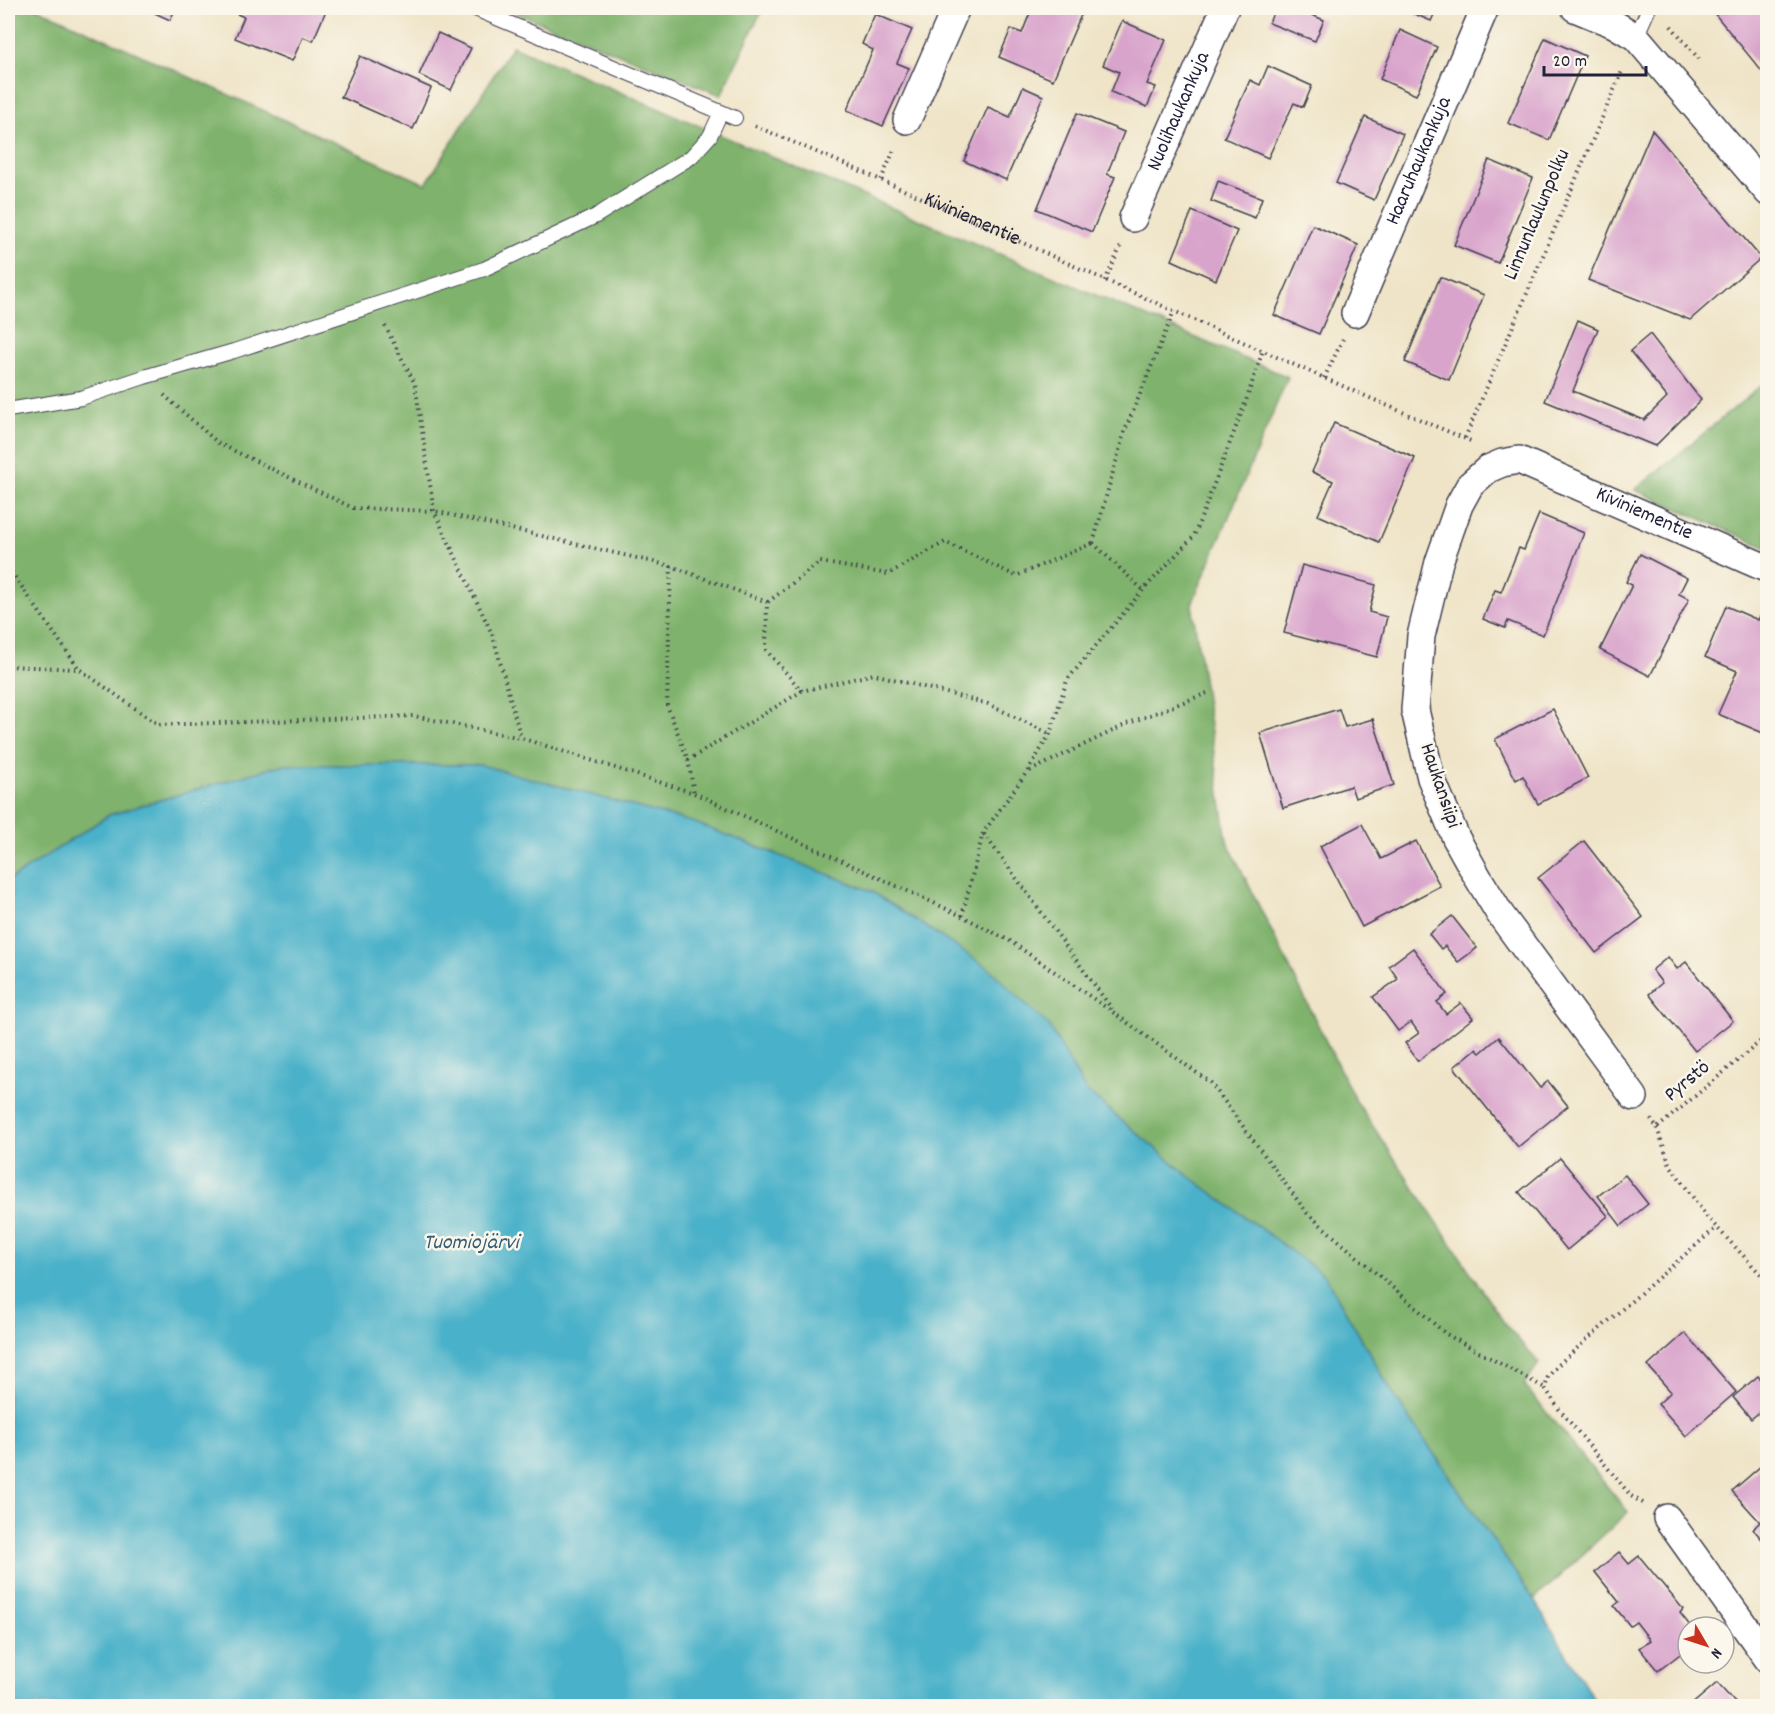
<svg xmlns="http://www.w3.org/2000/svg" width="1775" height="1714" font-family="Dekko,sans-serif">
<rect width="100%" height="100%" fill="#fbf7ec"/>
<filter id="ink" filterUnits="userSpaceOnUse"><feTurbulence type="fractalNoise" baseFrequency=".0167" numOctaves="2"/><feDisplacementMap in="SourceGraphic" scale="12" xChannelSelector="R" yChannelSelector="G"/><feConvolveMatrix kernelMatrix="1 2 1 2 8 2 1 2 1" color-interpolation-filters="sRGB"/></filter>
<filter id="wash" filterUnits="userSpaceOnUse"><feTurbulence type="fractalNoise" baseFrequency=".008" numOctaves="4" result="noise"/><feDisplacementMap in="SourceGraphic" scale="24" xChannelSelector="R" yChannelSelector="G"/><feGaussianBlur stdDeviation="1.35" result="paint"/><feColorMatrix in="noise" values="0 0 0 0 0 0 0 0 0 0 0 0 0 0 0 0 0 1.4 0 .05"/><feComposite in="paint" operator="in"/></filter>
<g filter="url(#wash)">
<rect width="100%" height="100%" fill="#efe4c7"/>
<g fill="#7fb26c" stroke="#506a54" stroke-width="1.5">
<path d="M8 8H37L426 184 512 46 1288 377 1192 604 1227 841 1354 1098 1505 1324 1539 1363 1524 1385 1628 1512 1534 1600 1395 1397 1325 1276 1189 1176 1086 1091 1049 1026 871 891 695 823 480 765H281L109 815 8 881Z"/>
<path d="M504 8H763L721 95Z"/>
<path d="M1767 381V548L1635 490Z"/>
</g>
<path fill="#4ab1c9" stroke="#366a82" stroke-width="1.5" d="M281 765H481L695 823 871 891 987 967 1049 1026 1086 1091 1189 1176 1325 1276 1395 1397 1534 1600 1598 1706H8V881L109 815Z"/>
<g id="blocks">
<g fill="#d9a4cc">
<path d="M144 8H176L170 20Z"/>
<path d="M240 8H327L313 41 303 37 292 61 235 38 244 17 237 14Z"/>
<path d="M1032 8H1084L1053 80 999 57 1011 29 1022 33Z"/>
<path d="M1275 8H1294L1324 20 1315 41 1269 23Z"/>
<path d="M1400 8H1437L1431 21Z"/>
<path d="M1710 8H1768V79Z"/>
<path d="M875 14 912 30 897 63 909 68 883 126 847 110 873 50 862 44Z"/>
<path d="M1122 21 1166 40 1147 84 1156 87 1147 107 1111 92 1119 72 1103 65Z"/>
<path d="M1400 30 1437 47 1416 95 1380 79Z"/>
<path d="M438 33 471 48 451 90 419 75Z"/>
<path d="M1545 38 1585 56 1549 140 1508 123Z"/>
<path d="M360 56 431 88 413 129 341 97Z"/>
<path d="M1268 66 1312 86 1303 107 1294 103 1268 158 1224 138 1250 80 1260 85Z"/>
<path d="M1023 87 1043 96 1006 180 964 161 988 107 1010 117Z"/>
<path d="M1077 113 1124 132 1107 174 1115 177 1092 232 1037 209Z"/>
<path d="M1365 117 1403 134 1374 200 1336 183Z"/>
<path d="M1652 130 1761 258 1690 320 1588 280Z"/>
<path d="M1489 160 1533 178 1498 263 1454 245Z"/>
<path d="M1218 181 1262 198 1255 218 1211 201Z"/>
<path d="M1192 211 1237 231 1216 280 1172 260Z"/>
<path d="M1313 225 1358 245 1319 334 1274 315Z"/>
<path d="M1440 277 1484 295 1449 380 1405 362Z"/>
<path d="M1578 320 1598 329 1573 391 1644 420 1667 397 1630 351 1650 334 1701 400 1655 446 1545 401Z"/>
<path d="M1334 423 1415 458 1379 542 1318 515 1333 481 1312 472Z"/>
<path d="M1539 514 1584 533 1543 635 1508 621 1505 628 1483 619 1495 590 1501 592 1519 548 1524 550Z"/>
<path d="M1640 554 1687 578 1679 594 1689 599 1650 676 1600 650 1632 585 1626 582Z"/>
<path d="M1302 565 1376 585 1369 612 1387 617 1377 657 1284 633Z"/>
<path d="M1726 606 1758 620 1761 615 1768 618V735L1718 714 1737 671 1705 657Z"/>
<path d="M1339 709 1345 727 1373 719 1394 785 1355 798 1351 786 1283 808 1260 733Z"/>
<path d="M1553 709 1588 778 1538 804 1523 776 1516 780 1495 739Z"/>
<path d="M1362 824 1381 859 1416 841 1440 886 1362 927 1320 846Z"/>
<path d="M1584 841 1643 917 1596 953 1538 878Z"/>
<path d="M1452 916 1477 948 1458 962 1445 946 1441 949 1429 934Z"/>
<path d="M1413 948 1447 994 1437 1002 1446 1014 1461 1003 1473 1018 1418 1061 1405 1043 1419 1033 1411 1022 1398 1031 1373 997 1398 979 1389 966Z"/>
<path d="M1668 957 1677 969 1686 962 1733 1021 1695 1051 1649 994 1662 983 1652 970Z"/>
<path d="M1499 1037 1540 1088 1548 1081 1568 1106 1518 1147 1454 1067 1476 1049 1480 1053Z"/>
<path d="M1560 1158 1608 1216 1567 1250 1519 1192Z"/>
<path d="M1625 1175 1648 1204 1621 1226 1598 1196Z"/>
<path d="M1685 1333 1736 1392 1686 1436 1658 1404 1671 1392 1648 1366Z"/>
<path d="M1758 1376 1768 1387V1405L1751 1419 1733 1397Z"/>
<path d="M1768 1460V1546L1753 1529 1760 1522 1732 1491Z"/>
<path d="M1619 1552 1629 1564 1639 1556 1683 1609 1680 1613 1691 1627H1688V1648L1658 1671 1639 1648 1650 1640 1636 1622 1630 1626 1614 1606 1619 1602 1595 1572Z"/>
<path d="M1717 1683 1738 1706H1690Z"/>
</g>
</g>
</g>
<g filter="url(#ink)">
<use href="#blocks" fill-opacity="0" stroke="#413f50" stroke-width="1.5"/>
<g fill="none" stroke-linecap="round" stroke-linejoin="round">
<g stroke="#413f50" stroke-width="16">
<g id="lane">
<path d="M473 8 735 118"/>
<path d="M1636 37 1649 8"/>
<path d="M8 410 81 398 144 377 234 351 484 269 596 216 691 157 710 136 721 112"/>
</g>
</g>
<g stroke="#413f50" stroke-width="30">
<g id="street">
<path d="M1575 8 1614 24 1636 37 1768 192"/>
<path d="M907 120 956 8"/>
<path id="s2" d="M1133 218 1225 8"/>
<path id="s3" d="M1355 313 1485 8"/>
<path id="s4" d="M1634 1097 1500 914 1477 876 1456 838 1431 778 1415 710 1421 636 1439 562 1459 505 1470 485 1488 469 1502 463 1519 460 1768 569"/>
<path d="M1667 1518 1768 1659"/>
</g>
</g>
<g stroke="#413f50" stroke-width="4" stroke-dasharray="1.5 4.5" stroke-linecap="butt">
<path d="M1671 26 1699 59"/>
<path id="s1" d="M755 126C996 227 1232 341 1473 442"/>
<path d="M881 180 895 148"/>
<path d="M1105 281 1121 246"/>
<path d="M385 326 415 384 434 511 493 636 521 738"/>
<path d="M1324 378 1343 339"/>
<path d="M164 395 218 443 353 508 434 511 671 566 767 602 766 650 802 691"/>
<path d="M1465 438 1623 69"/>
<path d="M1093 543 1124 433 1174 311"/>
<path d="M1093 543 1143 590"/>
<path d="M671 566 667 705 688 760 694 793"/>
<path d="M8 567 79 669 159 725 414 716 521 738 694 793 962 916 1010 941 1114 1013 1211 1083 1307 1213 1446 1334 1545 1388"/>
<path d="M768 602 820 562 888 574 945 542 1016 576 1093 543"/>
<path d="M8 666 78 669"/>
<path d="M688 760 802 691 874 674 988 704 1050 734"/>
<path d="M1030 771 1129 723 1210 692"/>
<path d="M984 834 1112 1009"/>
<path d="M962 916 983 833 1027 772 1050 734 1067 680 1143 590 1194 536 1246 401 1263 350"/>
<path d="M1651 1119 1657 1128 1768 1035"/>
<path d="M1657 1128 1670 1165 1707 1217 1768 1282"/>
<path d="M1643 1503 1631 1496 1559 1409 1545 1388 1548 1377 1560 1363 1717 1227"/>
</g>
<use href="#lane" stroke="#fff" stroke-width="14"/>
<use href="#street" stroke="#fff" stroke-width="27"/>
</g>
</g>
<g text-anchor="middle" dominant-baseline="central" stroke-width="5" stroke-linejoin="round" paint-order="stroke">
<g font-size="21" fill="#22223b" stroke="#fbf7ec">
<text stroke="none"><textPath href="#s2" startOffset="116">Nuolihaukankuja</textPath></text>
<text stroke="none"><textPath href="#s3" startOffset="165">Haaruhaukankuja</textPath></text>
<text transform="translate(1538 215) rotate(-67)">Linnunlaulunpolku</text>
<text stroke="none"><textPath href="#s1" startOffset="236">Kiviniementie</textPath></text>
<text stroke="none"><textPath href="#s4" startOffset="876">Kiviniementie</textPath></text>
<text transform="translate(1439 786) rotate(71)">Haukansiipi</text>
<text transform="translate(1688 1082) rotate(-40)">Pyrstö</text>
</g>
<g font-size="22" font-style="italic" fill="#325b74" stroke="#fbf7ec">
<text x="471" y="1243">Tuomiojärvi</text>
</g>
</g>
<rect width="1775" height="1714" fill="none" stroke="#fbf7ec" stroke-width="30"/>
<g transform="translate(1706 1645) rotate(129)"><circle r="28" fill="#fbf7ec" stroke="#a4a2a5" stroke-width="1.5"/>
<path d="M0-4.5L10 22L0 15L-10 22Z" fill="#c8321e"/>
<text y="-9" font-size="16" font-weight="bold" text-anchor="middle" fill="#22223b">N</text>
</g>
<path d="M1544 66v9h102v-9" fill="none" stroke="#22223b" stroke-width="3"/>
<text x="1553" y="66" font-size="18" fill="#22223b" stroke="#fbf7ec" stroke-width="4.5" paint-order="stroke">20 m</text>
</svg>
